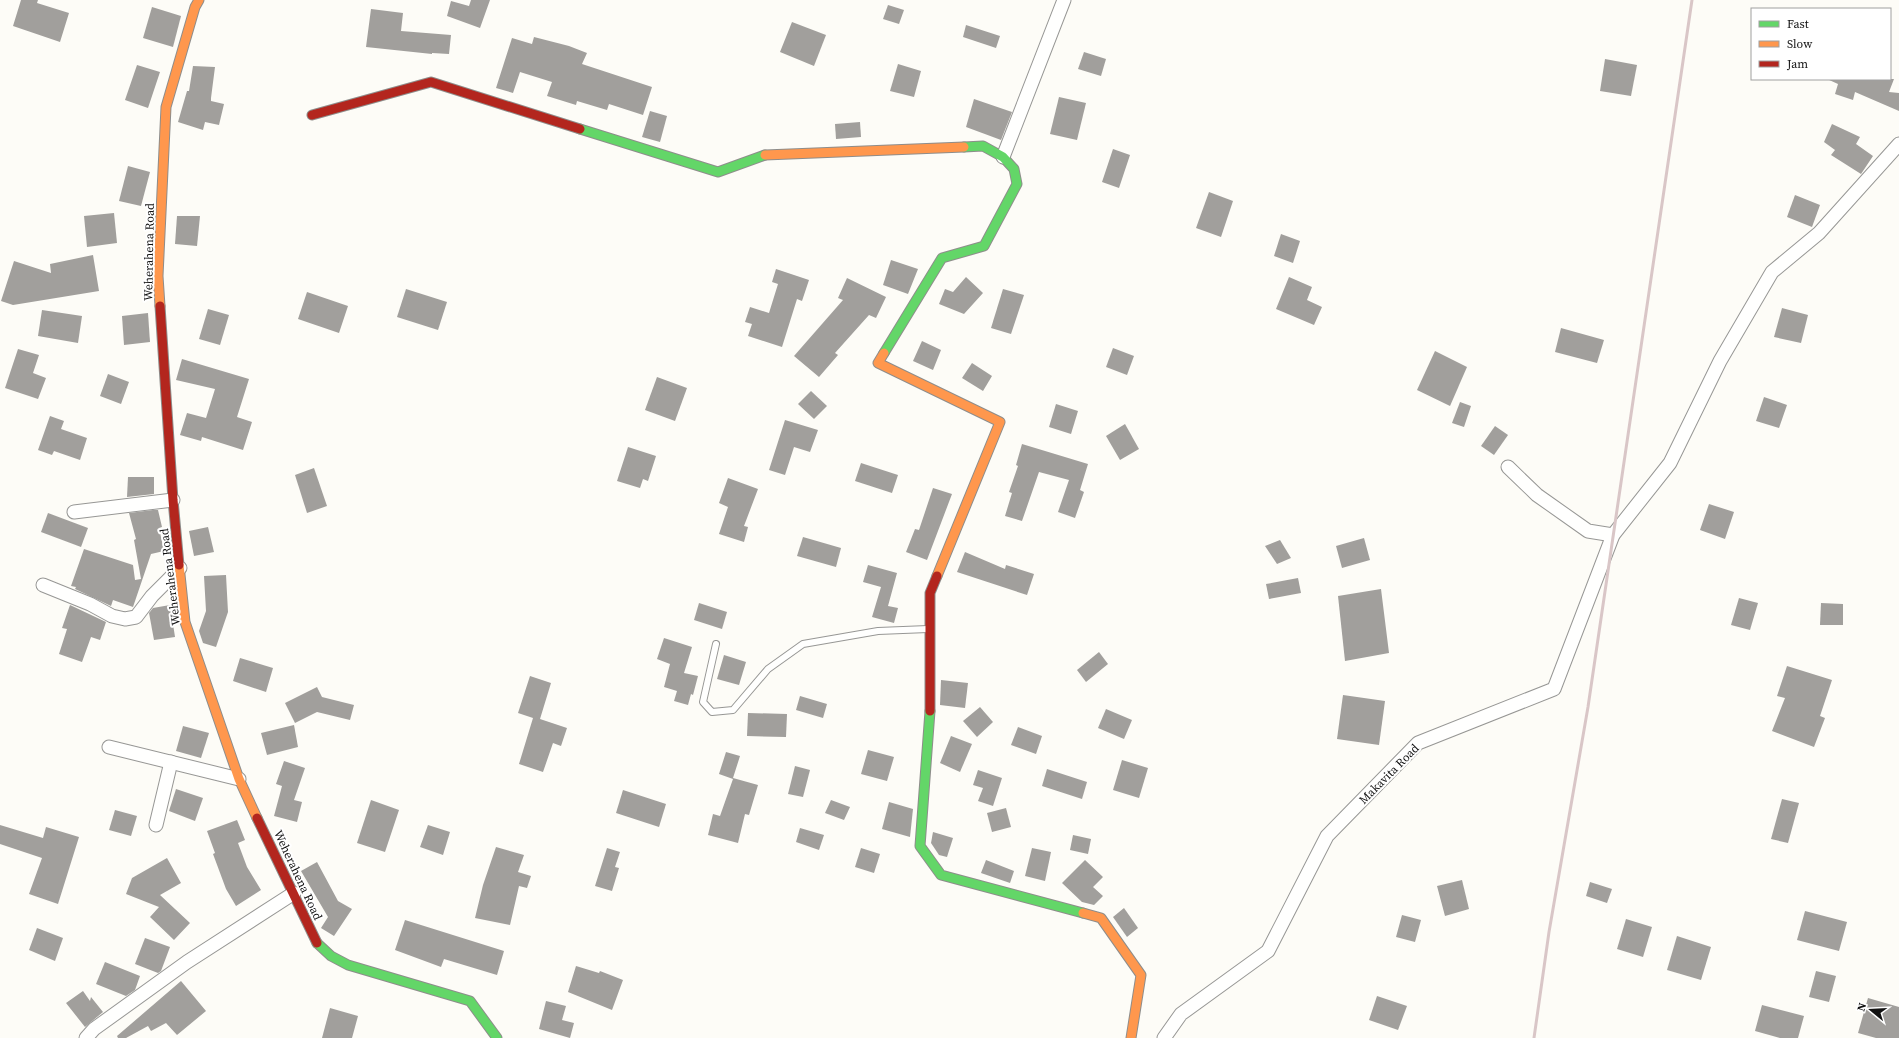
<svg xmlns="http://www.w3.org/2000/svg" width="1899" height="1038" font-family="'Source Serif 4',serif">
<rect width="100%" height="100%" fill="#fdfcf7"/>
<g fill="#a19f9c">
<path d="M21 0H38L37 3 69 13 60 42 13 26Z"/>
<path d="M471 0H490L480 28 447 16 451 1 469 6Z"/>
<path d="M888 5 904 10 899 24 883 19Z"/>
<path d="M152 7 181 16 173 47 143 38Z"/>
<path d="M371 9 403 13 401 31 451 35 449 54 432 53V54L366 47Z"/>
<path d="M792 22 826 35 814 66 780 52Z"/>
<path d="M966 25 1000 36 996 48 963 37Z"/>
<path d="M534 37 569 46 587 53 582 64 652 87 643 115 609 104 607 110 577 101 576 105 547 96 552 82 520 72 513 93 496 88 512 38 532 44Z"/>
<path d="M1084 52 1106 59 1101 76 1078 69Z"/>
<path d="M1605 59 1637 65 1631 96 1600 91Z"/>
<path d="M898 64 921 71 914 97 890 91Z"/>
<path d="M137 65 160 72 148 108 125 100Z"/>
<path d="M193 66 215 67 211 98V101L224 104 219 125 205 122 203 130 178 122 187 91H189Z"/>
<path d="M1827 79H1894L1889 92 1899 93V111L1855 92 1853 100 1835 94 1838 84Z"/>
<path d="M1059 97 1086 103 1077 140 1050 134Z"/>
<path d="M974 99 1012 112 1001 140 966 127Z"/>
<path d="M650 111 667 116 660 142 642 137Z"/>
<path d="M860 122 861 137 836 139 835 124Z"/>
<path d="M1832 124 1860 137 1856 144 1873 156 1861 174 1831 155 1835 150 1824 142Z"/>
<path d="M1113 149 1130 155 1119 188 1102 182Z"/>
<path d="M128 166 150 172 141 206 119 201Z"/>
<path d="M1209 192 1233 201 1221 237 1196 228Z"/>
<path d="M1795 195 1820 205 1812 227 1787 217Z"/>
<path d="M114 213 117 243 87 247 84 216Z"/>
<path d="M177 216H200L197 246 175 244Z"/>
<path d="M1281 234 1300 241 1293 263 1274 256Z"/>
<path d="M93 255 99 291 13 305 1 301 14 261 51 273 50 264Z"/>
<path d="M891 260 918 269 908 294 883 285Z"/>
<path d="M776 269 809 280 802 301 797 299 782 347 748 336 752 324 745 322 750 307 769 313 778 284 772 282Z"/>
<path d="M966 277 983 293 964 314 939 304 945 289 953 292Z"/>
<path d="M1289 277 1312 287 1307 300 1322 307 1314 325 1276 309Z"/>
<path d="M847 278 886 297 876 318 869 315 835 353 838 355 819 377 794 356 843 300 838 298Z"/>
<path d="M406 289 447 302 438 330 397 317Z"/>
<path d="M1003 289 1024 295 1011 334 991 328Z"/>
<path d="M307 292 348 306 339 333 298 319Z"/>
<path d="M1782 308 1808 315 1801 343 1774 337Z"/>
<path d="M208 309 229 315 220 345 199 339Z"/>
<path d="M42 310 82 316 78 343 38 336Z"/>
<path d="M148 313 150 342 124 345 122 316Z"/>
<path d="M1561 328 1604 340 1597 363 1555 352Z"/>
<path d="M922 341 941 350 933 370 913 361Z"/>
<path d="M1113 348 1134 356 1127 375 1106 367Z"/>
<path d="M18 349 39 355 33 373 46 378 38 399 5 388Z"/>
<path d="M1435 351 1467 367 1450 406 1417 390Z"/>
<path d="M182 359 249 379 237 417 252 422 243 450 202 437 201 441 180 435 187 413 206 418 215 389 176 380Z"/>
<path d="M972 363 992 376 983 391 962 378Z"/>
<path d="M108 374 129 382 121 404 100 396Z"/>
<path d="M657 377 687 388 675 421 645 410Z"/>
<path d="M811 391 827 406 814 419 798 404Z"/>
<path d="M1764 397 1787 405 1779 428 1756 421Z"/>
<path d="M1460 402 1471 406 1464 427 1452 423Z"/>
<path d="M1056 404 1078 411 1071 434 1049 427Z"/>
<path d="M50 416 64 421 61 429 87 438 80 460 54 451 52 455 38 450Z"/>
<path d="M785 420 818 430 810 452 794 447 785 475 769 470Z"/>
<path d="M1125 424 1139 449 1120 460 1106 436Z"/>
<path d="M1495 426 1508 435 1494 455 1481 446Z"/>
<path d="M1022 444 1088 464 1080 490 1084 492 1075 518 1058 512 1069 480 1039 472 1022 521 1005 516 1012 493 1009 492 1018 466 1016 465Z"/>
<path d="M628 447 656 456 648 481 643 479 640 488 617 481Z"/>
<path d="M861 463 898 475 892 493 855 481Z"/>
<path d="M314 468 327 506 307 513 295 475Z"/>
<path d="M128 477H154V494L127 497Z"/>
<path d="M728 478 758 489 744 526 748 527 744 542 719 534 728 507 719 503Z"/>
<path d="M933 488 952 494 927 560 906 552 915 529 919 530Z"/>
<path d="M1709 504 1734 512 1725 539 1700 530Z"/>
<path d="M153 510H158L162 527 159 528 164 551 151 554 133 607 113 600 111 606 75 589 76 587 71 586 84 549 133 565 135 580 141 579 134 540 136 539 129 513Z"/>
<path d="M48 513 88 528 81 547 41 532Z"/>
<path d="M208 527 214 552 194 556 189 531Z"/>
<path d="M803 537 841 548 836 567 797 556Z"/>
<path d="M1364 538 1370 560 1342 568 1336 546Z"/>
<path d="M1280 540 1291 558 1277 564 1265 546Z"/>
<path d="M965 552 1005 569 1006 565 1034 574 1027 595 957 572Z"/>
<path d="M868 565 897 573 888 606 898 608 894 623 872 617 881 587 863 582Z"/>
<path d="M226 575 228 612 216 647 203 643 199 631 206 611 204 576Z"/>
<path d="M1298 578 1301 593 1269 599 1266 584Z"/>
<path d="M1381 589 1389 653 1345 661 1338 596Z"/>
<path d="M1739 598 1758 603 1750 630 1731 625Z"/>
<path d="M699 603 727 612 722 629 694 620Z"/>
<path d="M1821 603 1843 604V625H1820Z"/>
<path d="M70 605 106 622 100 640 91 637 82 662 59 654 67 629 62 628Z"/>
<path d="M170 605 175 637 154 640 149 613 153 608Z"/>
<path d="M664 638 692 647 684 673 698 676 693 695 691 694 688 705 674 701 677 691 664 687 670 664 657 659Z"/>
<path d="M1099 652 1108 664 1086 682 1077 670Z"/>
<path d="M724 655 746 662 739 685 717 679Z"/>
<path d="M240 658 273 668 266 692 233 681Z"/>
<path d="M1787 666 1832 680 1820 716 1825 718 1814 747 1772 731 1785 698 1777 696Z"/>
<path d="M530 676 551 683 540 719 567 728 561 746 553 743 543 772 519 764 533 718 518 713Z"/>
<path d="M941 680 968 683 965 708 940 705Z"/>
<path d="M317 687 322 697 354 705 350 720 317 712 295 723 285 703Z"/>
<path d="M1343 695 1385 701 1379 745 1337 739Z"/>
<path d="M800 696 827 704 823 718 796 710Z"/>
<path d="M980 707 993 722 977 737 963 721Z"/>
<path d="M1106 709 1132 720 1124 739 1098 728Z"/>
<path d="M748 713 787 714 786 737 747 736Z"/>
<path d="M294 725 298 747 267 755 261 733Z"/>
<path d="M183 726 209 733 201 758 176 751Z"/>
<path d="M1018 727 1042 736 1036 754 1011 745Z"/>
<path d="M951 736 972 744 960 772 940 763Z"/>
<path d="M868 750 894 757 887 781 861 774Z"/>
<path d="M726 752 740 756 733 778 758 785 749 815 745 814 738 843 708 835 713 814 720 816 733 779 719 774Z"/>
<path d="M1122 760 1148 768 1139 798 1113 790Z"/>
<path d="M284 761 305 768 294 800 302 802 297 822 274 816 282 786 276 784Z"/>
<path d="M795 766 810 770 803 797 788 794Z"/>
<path d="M1047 769 1087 782 1082 799 1042 786Z"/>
<path d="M978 770 1002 778 993 806 978 801 983 788 973 785Z"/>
<path d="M176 789 203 798 195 821 169 811Z"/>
<path d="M623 790 666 804 659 827 616 813Z"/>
<path d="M1782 799 1799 803 1788 843 1771 839Z"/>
<path d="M371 800 399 810 385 852 357 843Z"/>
<path d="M831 800 850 807 844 820 825 813Z"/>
<path d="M889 802 913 809 910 837 882 829Z"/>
<path d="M1006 808 1011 827 992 832 987 813Z"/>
<path d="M115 810 137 816 131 836 109 830Z"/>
<path d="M237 820 245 840 238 843 247 867 261 890 236 906 226 889 213 854 215 853 207 831Z"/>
<path d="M0 825 43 838 46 827 79 837 58 904 29 894 42 858 0 844Z"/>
<path d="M428 825 450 832 443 855 420 847Z"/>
<path d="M800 828 824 835 819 850 796 842Z"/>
<path d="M933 832 953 838 947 857 939 855 931 843Z"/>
<path d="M1073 835 1091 839 1088 854 1070 850Z"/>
<path d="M496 847 524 855 518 872 531 876 527 888 519 886 510 925 475 918 483 885Z"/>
<path d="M607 848 620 852 615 867 619 868 612 891 595 886Z"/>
<path d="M861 848 880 854 874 873 855 867Z"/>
<path d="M1032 848 1051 852 1045 881 1025 876Z"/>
<path d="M167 858 181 883 160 895 190 923 174 940 150 917 159 907 126 894 132 878Z"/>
<path d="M986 860 1014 871 1010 883 981 873Z"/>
<path d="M1085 860 1103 877 1093 887 1103 896 1094 905 1082 902 1062 883Z"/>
<path d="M317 862 338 901 352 909 334 936 321 928 328 917 301 871Z"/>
<path d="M1462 880 1469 909 1445 916 1437 886Z"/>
<path d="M1590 882 1612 889 1607 903 1586 896Z"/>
<path d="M1124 908 1138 928 1127 937 1113 917Z"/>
<path d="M1805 911 1847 922 1839 951 1797 940Z"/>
<path d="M1402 915 1421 920 1415 942 1396 937Z"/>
<path d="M1626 919 1652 927 1643 957 1617 949Z"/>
<path d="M405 920 504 951 497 975 444 959 441 967 395 950Z"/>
<path d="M37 928 63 938 55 961 29 950Z"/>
<path d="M1677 936 1711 947 1701 980 1667 970Z"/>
<path d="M145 938 170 947 161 971 158 973 135 964Z"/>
<path d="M105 962 140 976 135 990 126 996 96 984Z"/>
<path d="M576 966 599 973 600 971 623 980 612 1010 568 992Z"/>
<path d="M1816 971 1836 976 1829 1002 1809 997Z"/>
<path d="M181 981 206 1011 177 1035 166 1023 151 1031 148 1026 126 1038H118L117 1036Z"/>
<path d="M83 991 90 1001 91 997 103 1012 85 1027 66 1003Z"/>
<path d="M1377 996 1407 1006 1398 1030 1369 1020Z"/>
<path d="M1868 998 1899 1007V1038H1876L1858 1033Z"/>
<path d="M546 1001 566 1006 562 1020 574 1023 570 1038 539 1029Z"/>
<path d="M1762 1005 1804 1016 1798 1038H1780L1755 1031Z"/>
<path d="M330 1008 358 1016 352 1038H322Z"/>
</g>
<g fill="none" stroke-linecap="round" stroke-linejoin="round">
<g stroke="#979795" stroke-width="8">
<path id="lane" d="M716 644 703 702 712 712 733 710 768 669 803 644 878 631 928 629"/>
</g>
<g stroke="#979795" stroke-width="15">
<g id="street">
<path d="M1003 157 1064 0"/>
<path d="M1508 467 1537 495 1588 531 1613 535"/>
<path d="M74 512 173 500"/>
<path d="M43 585 90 604 112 616 125 619 136 617 152 596 180 568"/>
<path d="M109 747 239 779"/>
<path d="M156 825 171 762"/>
<path d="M86 1038 94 1029 187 962 294 893"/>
<path d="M1164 1038 1181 1014 1268 951 1327 836 1418 743 1554 689 1613 535 1670 463 1720 361 1772 272 1819 233 1899 144"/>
</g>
</g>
<g stroke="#8e8d8b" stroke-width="11">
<g id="fast">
<path d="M580 129 718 172 765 155"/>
<path d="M884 353 942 258 984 246 1017 184 1014 169 1003 157 983 146 964 147"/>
<path d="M930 711 920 846 941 875 1083 913"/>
<path d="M317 943 331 956 348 965 470 1001 497 1038"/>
</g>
</g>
<g stroke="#8e8d8b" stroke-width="11">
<g id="slow">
<path d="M765 155 964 147"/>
<path d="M160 306 158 276 166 107 195 7 199 0"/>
<path d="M884 353 878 363 1000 422 937 576"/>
<path d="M179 565 185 622 239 779 257 818"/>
<path d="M1083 913 1101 918 1141 975 1131 1038"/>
</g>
</g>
<g stroke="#8e8d8b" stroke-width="11">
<g id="jam">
<path d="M312 115 431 82 580 129"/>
<path d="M160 306 173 500 179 565"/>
<path d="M930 711V593L937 576"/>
<path d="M257 818 317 943"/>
</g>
</g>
<use href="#lane" stroke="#fffffe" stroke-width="6"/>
<use href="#street" stroke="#fffffe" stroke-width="13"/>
<use href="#fast" stroke="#63d668" stroke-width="9"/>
<use href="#slow" stroke="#ff974d" stroke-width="9"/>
<use href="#jam" stroke="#b3261e" stroke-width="9"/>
<path stroke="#d9c6c7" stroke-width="3" d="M1534 1038 1549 932 1588 707 1692 0"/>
</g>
<g text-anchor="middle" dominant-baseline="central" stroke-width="4" stroke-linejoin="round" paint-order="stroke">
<g font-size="12" fill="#111" stroke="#fff">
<text transform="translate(149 252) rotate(-89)">Weherahena Road</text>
<text transform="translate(170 577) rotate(-97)">Weherahena Road</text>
<text transform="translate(1389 774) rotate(-45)">Makavita Road</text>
<text transform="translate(298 875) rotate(65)">Weherahena Road</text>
</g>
</g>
<rect x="1751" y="8" width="140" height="72" fill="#ffffff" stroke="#a0a0a0"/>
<rect x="1759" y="21" width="20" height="6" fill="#63d668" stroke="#a0a0a0"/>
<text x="1787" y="28" font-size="12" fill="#111111">Fast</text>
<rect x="1759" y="41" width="20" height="6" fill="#ff974d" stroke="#a0a0a0"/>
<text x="1787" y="48" font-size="12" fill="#111111">Slow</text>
<rect x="1759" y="61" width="20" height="6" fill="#b3261e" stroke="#a0a0a0"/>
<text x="1787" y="68" font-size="12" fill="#111111">Jam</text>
<g transform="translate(1871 1010) rotate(288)" stroke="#ffffff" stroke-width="3" paint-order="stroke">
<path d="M0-3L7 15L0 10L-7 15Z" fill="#111111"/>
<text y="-6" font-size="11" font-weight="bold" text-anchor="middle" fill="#111111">N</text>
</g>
</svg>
